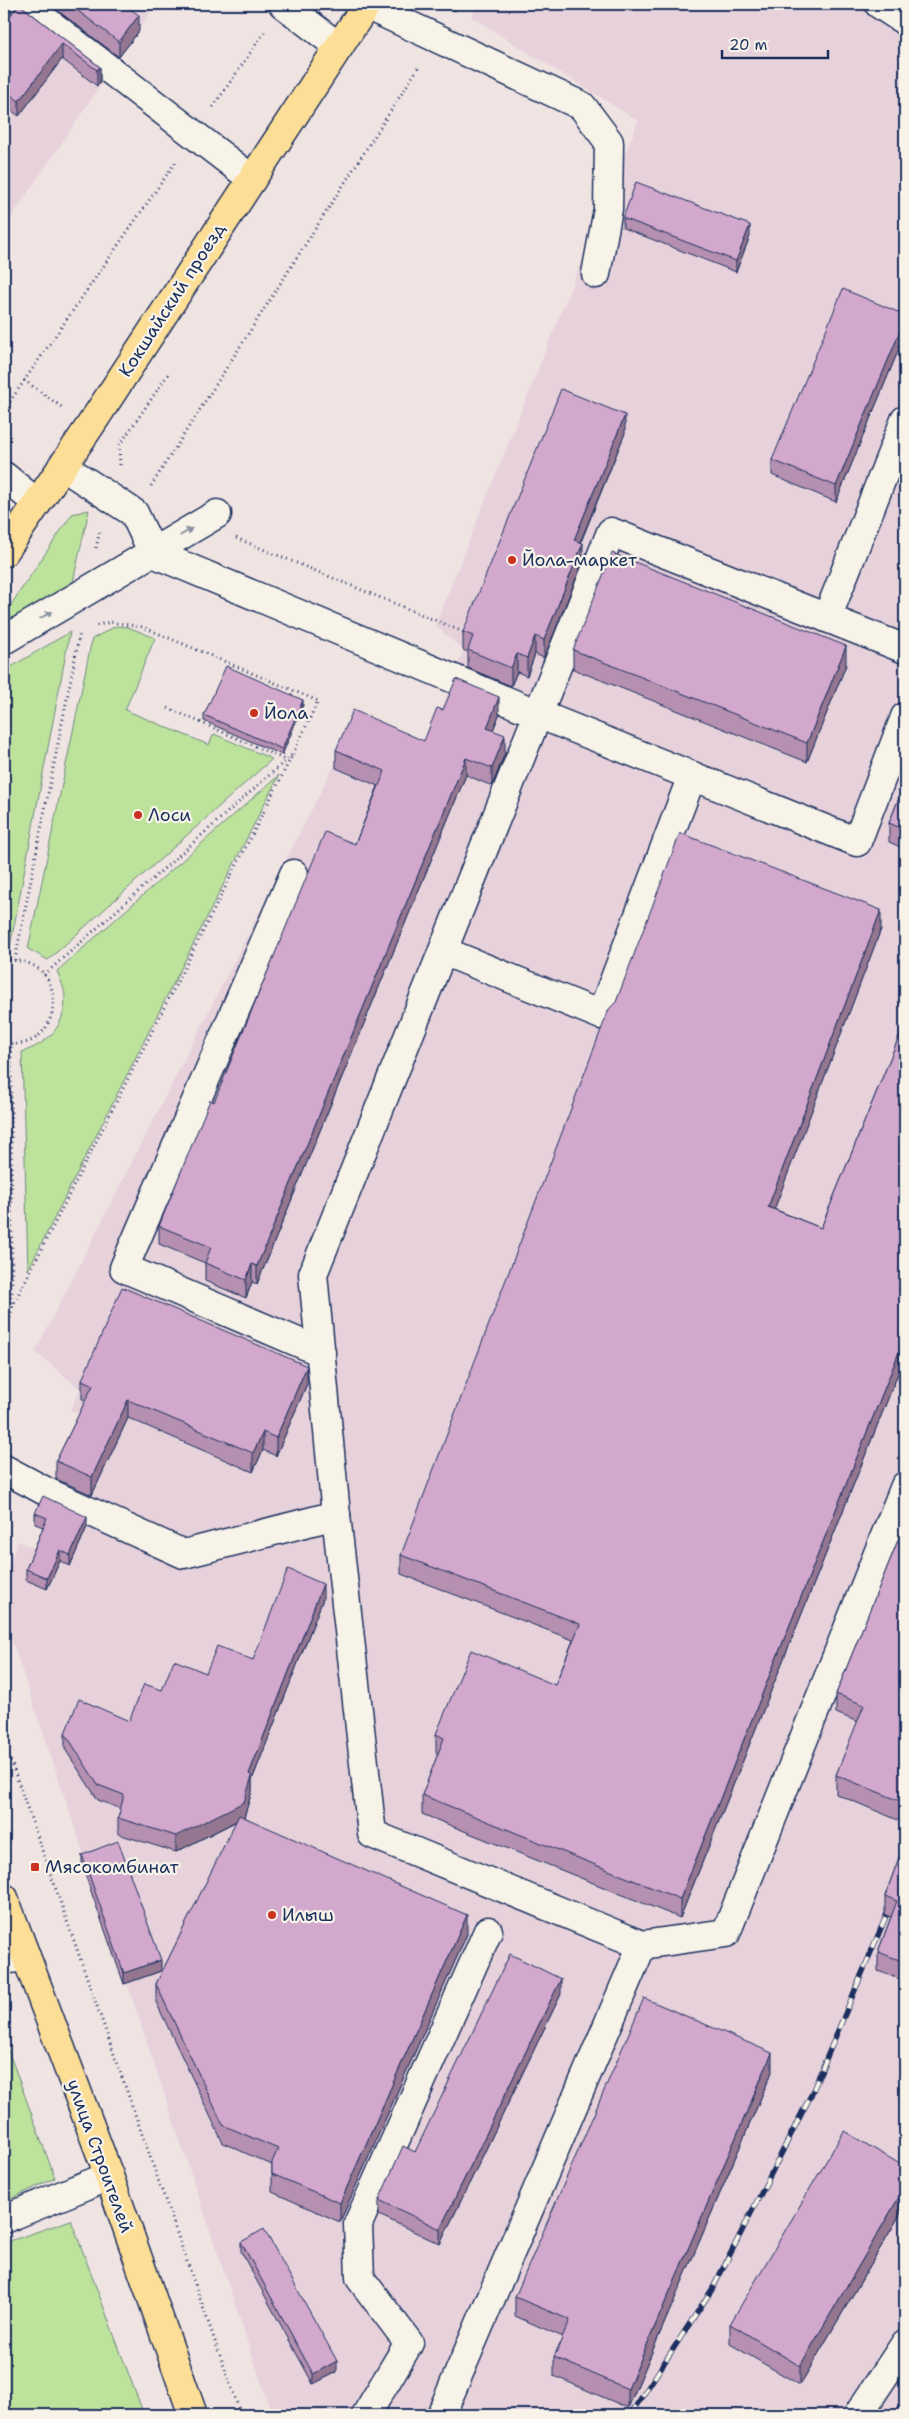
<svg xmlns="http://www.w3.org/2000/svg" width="909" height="2419" font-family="'Shantell Sans',sans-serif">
<rect width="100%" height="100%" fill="#f0e4e3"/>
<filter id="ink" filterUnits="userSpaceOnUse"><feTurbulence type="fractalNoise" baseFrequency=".02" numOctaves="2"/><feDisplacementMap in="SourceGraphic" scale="10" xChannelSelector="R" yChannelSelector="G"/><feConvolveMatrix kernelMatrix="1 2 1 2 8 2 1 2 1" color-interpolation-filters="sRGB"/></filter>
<g filter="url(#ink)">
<g fill="#e7d2dc">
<path d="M4 4H156L4 228Z"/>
<path d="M479 4H905V2415H272L4 1617V1578L18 1541 38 1550 47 1529 35 1524 86 1418 70 1410 80 1389 35 1352 353 728 424 758 463 650 435 625 638 121 471 17Z"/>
</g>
<g fill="#bde29c" stroke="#6c887d">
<path d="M89 510 73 582 4 630V615L72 514Z"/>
<path d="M116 626 128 627 155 638 125 710 209 745 214 734 272 759 48 960 28 949 92 639Z"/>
<path d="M70 632 10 947 4 948V671Z"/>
<path d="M279 775 28 1270 22 1052C47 1044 65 1027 65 998 65 989 60 979 57 971Z"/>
<path d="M4 1134 8 1281 4 1284Z"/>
<path d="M4 2039 55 2178 4 2202Z"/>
<path d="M71 2220 144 2415H8L4 2404V2243Z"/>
</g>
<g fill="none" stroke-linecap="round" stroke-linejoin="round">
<g stroke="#1b2f5e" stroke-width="31">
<g id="minor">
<path d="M24 4 252 179"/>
<path d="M283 4 339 47"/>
<path d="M879 4 905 21"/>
<path d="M366 5 582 106 609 142 608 209 596 274"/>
<path d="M62 466 134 513 153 553 538 714 857 842 905 717"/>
<path d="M4 476 37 503"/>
<path d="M827 618 905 420"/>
<path d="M4 640 217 514"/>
<path d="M294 874 124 1268 321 1352"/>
<path d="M443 951 601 1015 692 776"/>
<path d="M4 1469 49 1493 184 1554 336 1515"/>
<path d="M642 1945 726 1933 905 1486"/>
<path d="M4 1960 26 1957"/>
<path d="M4 2219 109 2176"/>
<path d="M366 2415 409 2343 360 2278 358 2224 488 1931"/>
<path d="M441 2415 642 1945 372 1834 336 1515 313 1274 611 532 905 649"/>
<path d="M858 2415 905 2344"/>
</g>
</g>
<g stroke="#1b2f5e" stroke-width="31">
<g id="major">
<path d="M4 552 90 426 367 4"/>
<path d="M4 1898 109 2176 193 2415"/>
</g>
</g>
<g stroke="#1b2f5e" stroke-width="3" stroke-dasharray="1 4" stroke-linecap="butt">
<path d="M454 11 458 4"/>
<path d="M213 107 266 30"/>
<path d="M24 380 63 408"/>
<path d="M4 410 177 160"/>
<path d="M120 465 119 446 169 373"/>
<path d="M151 486 420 65"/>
<path d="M236 538 466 633"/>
<path d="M96 548 100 530"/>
<path d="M168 708 286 760"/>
<path d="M15 960 80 633"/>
<path d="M4 961C76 953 63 1059 4 1042"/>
<path d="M44 975 292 755"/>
<path d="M12 1307 294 752 318 701 143 627 110 622 95 626"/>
<path d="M4 1347 12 1307 11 1044"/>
<path d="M4 1742 241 2415"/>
</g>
<use href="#minor" stroke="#f7f3e8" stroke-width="28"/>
<use href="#major" stroke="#fdde96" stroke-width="28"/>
<g stroke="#1b2f5e" stroke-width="5.5">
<path id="rail" d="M630 2415 713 2288 811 2095 892 1902"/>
</g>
<use href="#rail" stroke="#f7f3e8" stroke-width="4" stroke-dasharray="11" stroke-linecap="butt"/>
</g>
<g fill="#b590b0" stroke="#1b2f5e">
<path d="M19 4 100 67V82L97 86 62 59 19 116 4 105V24Z"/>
<path d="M49 4H123L139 31 119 57Z"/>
<path d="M623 218 750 236 736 272 623 228Z"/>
<path d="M905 234V258L902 257V242Z"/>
<path d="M905 315V334L836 502 772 475V460Z"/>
<path d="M625 433 581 542 583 561 544 658 535 654 527 676 517 672 511 686 468 668V652L463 650V632Z"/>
<path d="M573 650 846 665 807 762 573 669Z"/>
<path d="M303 705 282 755 204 721V715Z"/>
<path d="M443 710 499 715 493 730 505 753 492 786 466 775 257 1284 252 1282 246 1298 205 1281V1263L159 1244V1226L214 1102 355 844 378 786 336 768V750L424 741Z"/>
<path d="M905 783V849L889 842V823Z"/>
<path d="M881 929 774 1209 821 1228 905 1022V1356L680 1918 422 1814V1795L438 1754 436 1753V1734L555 1685 573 1640 401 1574V1555Z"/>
<path d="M82 1380 307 1384 276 1456 263 1450 253 1472 128 1418 92 1495 56 1479V1461L86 1400 82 1399Z"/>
<path d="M35 1513 87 1527 70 1566 60 1561 47 1589 26 1580V1569L43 1527 35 1524Z"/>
<path d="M905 1523V1823L836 1794V1775L858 1722 836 1713V1694Z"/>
<path d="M323 1599 252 1780V1791L244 1817 467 1934 340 2222 272 2192V2165L223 2143 156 2002V1984L237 1821 176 1852 118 1834V1818L121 1809 98 1800 65 1749V1733L129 1721 162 1690 206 1673 253 1660Z"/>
<path d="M905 1841V1981L878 1971V1952L891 1917 885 1915V1896Z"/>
<path d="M82 1855 161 1971 124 1984 82 1866Z"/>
<path d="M561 1994 440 2244 379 2215V2200L415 2152Z"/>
<path d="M772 2072 628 2408 554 2376V2357L563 2337 515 2316V2297Z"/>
<path d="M905 2167V2206L800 2385 730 2344V2324Z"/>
<path d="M241 2242 337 2372 313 2384 241 2252Z"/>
</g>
<g fill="#947690" stroke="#1b2f5e">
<path d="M139 15V31L119 57V42Z"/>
<path d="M62 44V59L19 116V101Z"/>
<path d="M100 67V82L97 86V70Z"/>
<path d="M750 225V236L736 272V261Z"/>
<path d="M905 319V334L836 502V486Z"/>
<path d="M625 415V433L574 557V540Z"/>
<path d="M583 543V561L544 658V640Z"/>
<path d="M535 636V654L527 676V658Z"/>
<path d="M846 646V665L807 762V743Z"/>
<path d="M517 654V672L511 686V668Z"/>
<path d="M499 697V715L487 746V728Z"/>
<path d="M303 700V705L282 755V749Z"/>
<path d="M505 735V753L492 786V768Z"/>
<path d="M466 758V775L257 1284V1266Z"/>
<path d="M881 910V929L768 1226V1207Z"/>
<path d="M252 1264V1282L246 1298V1280Z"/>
<path d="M905 1337V1356L680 1918V1899Z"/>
<path d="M307 1366V1384L276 1456V1438Z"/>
<path d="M128 1400V1418L92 1495V1477Z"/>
<path d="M263 1432V1450L253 1472V1453Z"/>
<path d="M87 1517V1527L70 1566V1555Z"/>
<path d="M60 1550V1561L47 1589V1578Z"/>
<path d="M323 1584V1599L252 1780V1791L244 1817 176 1852V1836L249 1774Z"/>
<path d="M467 1915V1934L340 2222V2203Z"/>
<path d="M161 1960V1971L124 1984V1973Z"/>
<path d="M561 1979V1994L440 2244V2229Z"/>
<path d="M772 2053V2072L628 2408V2389Z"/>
<path d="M905 2187V2206L800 2385V2366Z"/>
<path d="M337 2361V2372L313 2384V2374Z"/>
</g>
<g fill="#d3a8cd" stroke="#1b2f5e">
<path d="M19 4 100 67 97 70 62 44 19 101 4 90V24Z"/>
<path d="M69 4H123L139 15 119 42Z"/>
<path d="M636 182 750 225 736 261 623 218Z"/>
<path d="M905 234V243L902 242Z"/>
<path d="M843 289 905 315V319L836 486 772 460Z"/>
<path d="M561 389 625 415 574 540 583 543 544 640 535 636 527 658 517 654 511 668 468 650 473 636 463 632Z"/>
<path d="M612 553 846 646 807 743 573 650Z"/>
<path d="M226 666 303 700 282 749 204 715Z"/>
<path d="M456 679 499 697 487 728 505 735 492 768 466 758 257 1266 252 1264 246 1280 205 1263 211 1247 159 1226 210 1100 214 1102 325 832 355 844 385 771 336 750 353 710 424 741 437 708 443 710Z"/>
<path d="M905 783V830L889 823Z"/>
<path d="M680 833 881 910 768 1207 821 1228 905 1022V1337L680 1899 422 1795 444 1738 436 1734 471 1650 555 1685 580 1624 401 1555 609 1009 616 1002Z"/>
<path d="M122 1287 307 1366 276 1438 263 1432 253 1453 128 1400 92 1477 56 1461 93 1385 82 1380Z"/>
<path d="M43 1496 87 1517 70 1555 60 1550 47 1578 26 1569 47 1518 35 1513Z"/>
<path d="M905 1523V1803L836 1775 864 1705 836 1694Z"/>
<path d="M288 1569 323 1584 249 1774 252 1776 244 1802 176 1836 118 1818 124 1795 98 1785 65 1733 79 1699 129 1721 144 1684 162 1690 174 1660 206 1673 217 1646 253 1660Z"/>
<path d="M239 1815 467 1915 340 2203 272 2174V2162L278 2149 223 2125 156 1984Z"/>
<path d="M118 1841 161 1960 124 1973 82 1855Z"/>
<path d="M905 1841V1962L878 1952 897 1901 885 1896Z"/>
<path d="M510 1954 561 1979 440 2229 379 2200 403 2146 415 2152Z"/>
<path d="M644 1998 772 2053 628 2389 554 2357 570 2320 515 2297Z"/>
<path d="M844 2131 905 2167V2187L800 2366 730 2324Z"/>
<path d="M264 2229 337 2361 313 2374 241 2242Z"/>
</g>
<defs><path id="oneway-solid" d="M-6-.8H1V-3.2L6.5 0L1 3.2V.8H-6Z" transform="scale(1.25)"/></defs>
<g fill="#8991a3">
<use href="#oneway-solid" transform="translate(186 532) rotate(-32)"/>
<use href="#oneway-solid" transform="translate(46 615) rotate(-30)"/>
</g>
</g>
<g fill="#c8321e" stroke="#f7f3e8" stroke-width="2">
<circle cx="512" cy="560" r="5"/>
<circle cx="254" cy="713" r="5"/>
<circle cx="138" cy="815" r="5"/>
<rect x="30" y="1862" width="10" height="10" rx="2.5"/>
<circle cx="272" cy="1915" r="5"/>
</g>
<g text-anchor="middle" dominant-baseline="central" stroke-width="4.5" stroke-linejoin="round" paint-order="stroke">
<g font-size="18" fill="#1b2f5e" stroke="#f7f3e8">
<text transform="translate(172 300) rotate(-57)">Кокшайский проезд</text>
<text transform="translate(100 2156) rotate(70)">улица Строителей</text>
</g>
<g font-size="18" fill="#1b2f5e" stroke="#f7f3e8" text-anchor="start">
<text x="522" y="560">Йола-маркет</text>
<text x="264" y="713">Йола</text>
<text x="148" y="815">Лоси</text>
<text x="45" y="1867">Мясокомбинат</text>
<text x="282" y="1915">Илыш</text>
</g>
</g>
<rect width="909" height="2419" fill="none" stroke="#f7f3e8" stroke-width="20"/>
<rect x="10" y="10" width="889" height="2399" fill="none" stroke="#1b2f5e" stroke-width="2" filter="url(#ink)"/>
<path d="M722 50v8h106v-8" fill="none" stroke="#1b2f5e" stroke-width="2.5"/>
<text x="729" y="50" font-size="15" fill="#1b2f5e" stroke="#f7f3e8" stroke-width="4" paint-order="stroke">20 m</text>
</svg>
